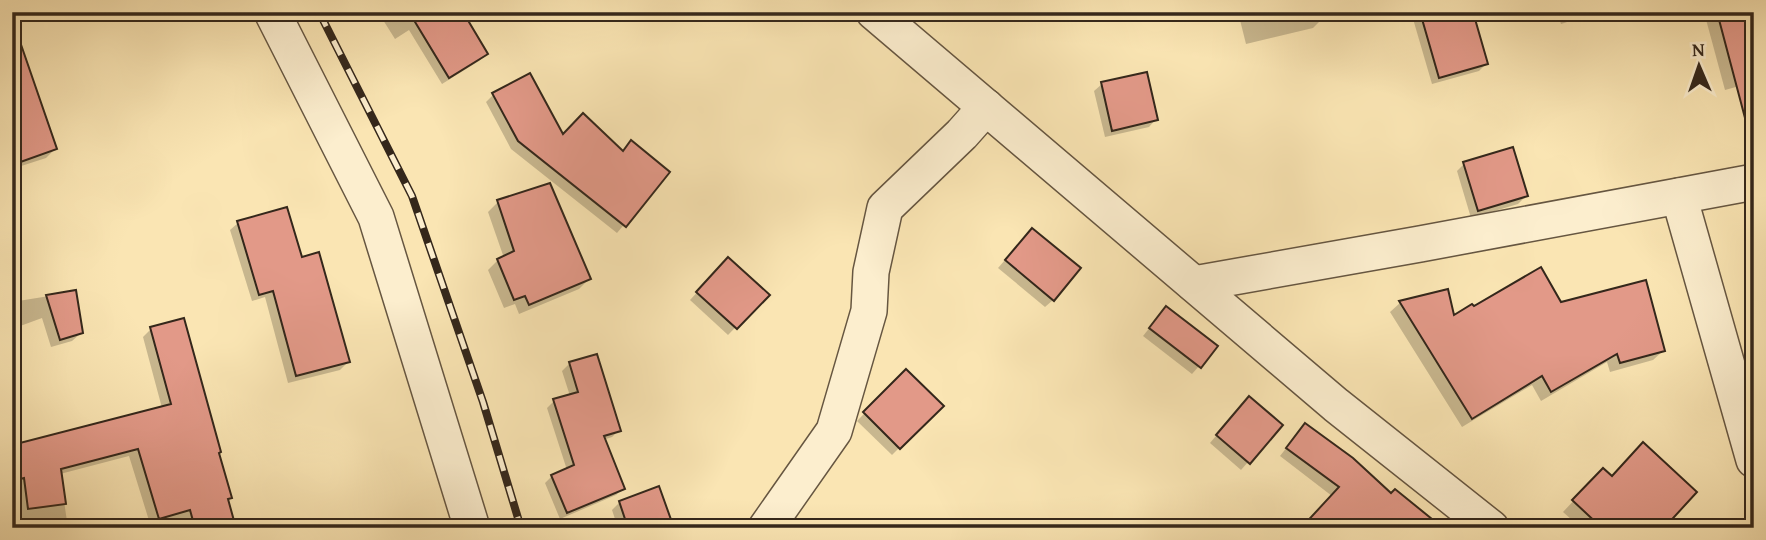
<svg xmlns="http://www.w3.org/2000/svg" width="1766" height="540" font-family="'Gentium Book Plus',serif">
<rect width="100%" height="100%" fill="#fae5b3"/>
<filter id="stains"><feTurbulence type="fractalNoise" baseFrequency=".00286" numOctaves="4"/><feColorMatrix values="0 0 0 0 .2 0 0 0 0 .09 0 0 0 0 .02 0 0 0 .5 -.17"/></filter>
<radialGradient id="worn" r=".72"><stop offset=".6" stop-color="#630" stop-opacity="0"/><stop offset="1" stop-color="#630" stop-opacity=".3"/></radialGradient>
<g fill="#0003">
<path d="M12 12H27L12 19Z"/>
<path d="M378 12H461L486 54 479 61 442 84 409 30 395 39Z"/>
<path d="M1238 12H1319L1321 20 1313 28 1246 44Z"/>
<path d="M1411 12H1471L1486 64 1479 71 1432 84Z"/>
<path d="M1557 12H1598L1561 24Z"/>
<path d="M1704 12H1754V82L1725 90Z"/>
<path d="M14 32 55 149 46 158 12 169V33Z"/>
<path d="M1102 84 1156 119 1149 127 1105 137 1094 91Z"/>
<path d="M493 95 562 137 622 152 631 143 668 172 617 233 511 149 486 102Z"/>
<path d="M1464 164 1526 196 1518 204 1471 218 1457 171Z"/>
<path d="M498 202 589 279 579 289 519 314 515 304 504 308 488 270 498 260 504 258 488 212Z"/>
<path d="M238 223 301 259 348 362 340 370 288 383 265 297 252 301 230 230Z"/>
<path d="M1025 237 1053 300 1045 307 998 268Z"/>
<path d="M728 259 767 295 728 335 690 300Z"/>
<path d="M1446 291 1453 318 1561 304 1663 351 1653 360 1610 372 1607 362 1541 401 1532 385 1462 427 1390 312 1400 303Z"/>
<path d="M74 292 81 333 72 341 51 347 42 318 12 329V302Z"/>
<path d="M1754 304V393H1750L1748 310Z"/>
<path d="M1159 316 1216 347 1192 374 1143 336Z"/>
<path d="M151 329 217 453 230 498 227 501 234 528H184L182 518 151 527 129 456 60 474 68 528H21L16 486 12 487V447L162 408 143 337Z"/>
<path d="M595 356 619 430 612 437 603 440 623 488 616 495 560 519 545 483 552 476 567 470 547 408 554 401 570 396 562 371 569 364Z"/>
<path d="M906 371 941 406 892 455 857 421Z"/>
<path d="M1242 405 1248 462 1241 470 1210 443Z"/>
<path d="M1298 433 1391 495 1437 525 1332 496 1280 456Z"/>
<path d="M1592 481 1662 528H1581L1563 512Z"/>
<path d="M620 502 672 528H618L612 510Z"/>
</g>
<g fill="#e29988" stroke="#34271b" stroke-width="2">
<path d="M409 12H463L488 54 449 78Z"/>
<path d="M1420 12H1473L1488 64 1439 78Z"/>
<path d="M1717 12H1754V117L1745 118Z"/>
<path d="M17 33 57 149 12 165V34Z"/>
<path d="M1147 72 1158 120 1112 131 1101 82Z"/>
<path d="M530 73 563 134 583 113 623 151 631 140 670 172 626 227 518 141 492 93Z"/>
<path d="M1513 147 1528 196 1478 211 1463 162Z"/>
<path d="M550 183 591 279 529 305 525 296 514 300 497 259 514 251 497 200Z"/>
<path d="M287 207 302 257 319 252 350 362 296 376 273 291 259 295 237 221Z"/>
<path d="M1032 228 1081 268 1054 301 1005 260Z"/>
<path d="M728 257 770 295 737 329 696 292Z"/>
<path d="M1541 267 1561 302 1646 280 1665 351 1620 363 1617 354 1551 392 1542 376 1472 419 1399 301 1448 289 1454 315 1472 304 1474 306Z"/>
<path d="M76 290 83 333 60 340 46 295Z"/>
<path d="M1166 306 1218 346 1201 368 1149 328Z"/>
<path d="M184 318 221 452 219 453 232 498 228 499 236 528H195L190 510 159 519 138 449 61 469 66 504 28 509 24 478 12 481V445L171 404 150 327Z"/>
<path d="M597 354 621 431 604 436 625 489 567 513 551 475 574 465 553 399 578 392 569 362Z"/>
<path d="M906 369 944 406 900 449 863 412Z"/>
<path d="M1249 396 1283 425 1250 464 1216 435Z"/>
<path d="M1305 423 1353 458 1391 493 1395 489 1443 528H1301L1339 487 1286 448Z"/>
<path d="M1643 442 1697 492 1664 528H1602L1572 500 1603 468 1612 476Z"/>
<path d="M659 486 674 528H628L619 501Z"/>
</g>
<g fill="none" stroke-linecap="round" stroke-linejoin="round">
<g stroke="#665641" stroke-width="38">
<g id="minor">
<path d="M272 12 376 217 472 528"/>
<path d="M874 12 1336 405 1491 528"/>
<path d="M1679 196 1754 460"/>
<path d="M1194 284 1420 244 1754 182"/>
<path d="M766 528 834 431 869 311 871 272 885 208 962 134 986 107"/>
</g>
</g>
<use href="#minor" stroke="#fceece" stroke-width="35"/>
<g stroke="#34271b" stroke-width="8">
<path id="rail" d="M319 12 412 196 483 402 521 528"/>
</g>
<use href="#rail" stroke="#fceece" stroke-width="5" stroke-dasharray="16" stroke-linecap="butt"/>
</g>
<rect width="1766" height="540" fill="none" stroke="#fae5b3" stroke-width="42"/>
<rect x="14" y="14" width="1738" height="512" fill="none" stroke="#34271b" stroke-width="3.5"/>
<rect x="21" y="21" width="1724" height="498" fill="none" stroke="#34271b" stroke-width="2"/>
<g transform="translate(1699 66) rotate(358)" stroke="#fceece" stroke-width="5" paint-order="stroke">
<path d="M0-5L12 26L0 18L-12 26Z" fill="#34271b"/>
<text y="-10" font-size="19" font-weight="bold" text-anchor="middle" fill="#34271b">N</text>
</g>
<rect width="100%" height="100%" filter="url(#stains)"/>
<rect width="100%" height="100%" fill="url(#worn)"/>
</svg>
